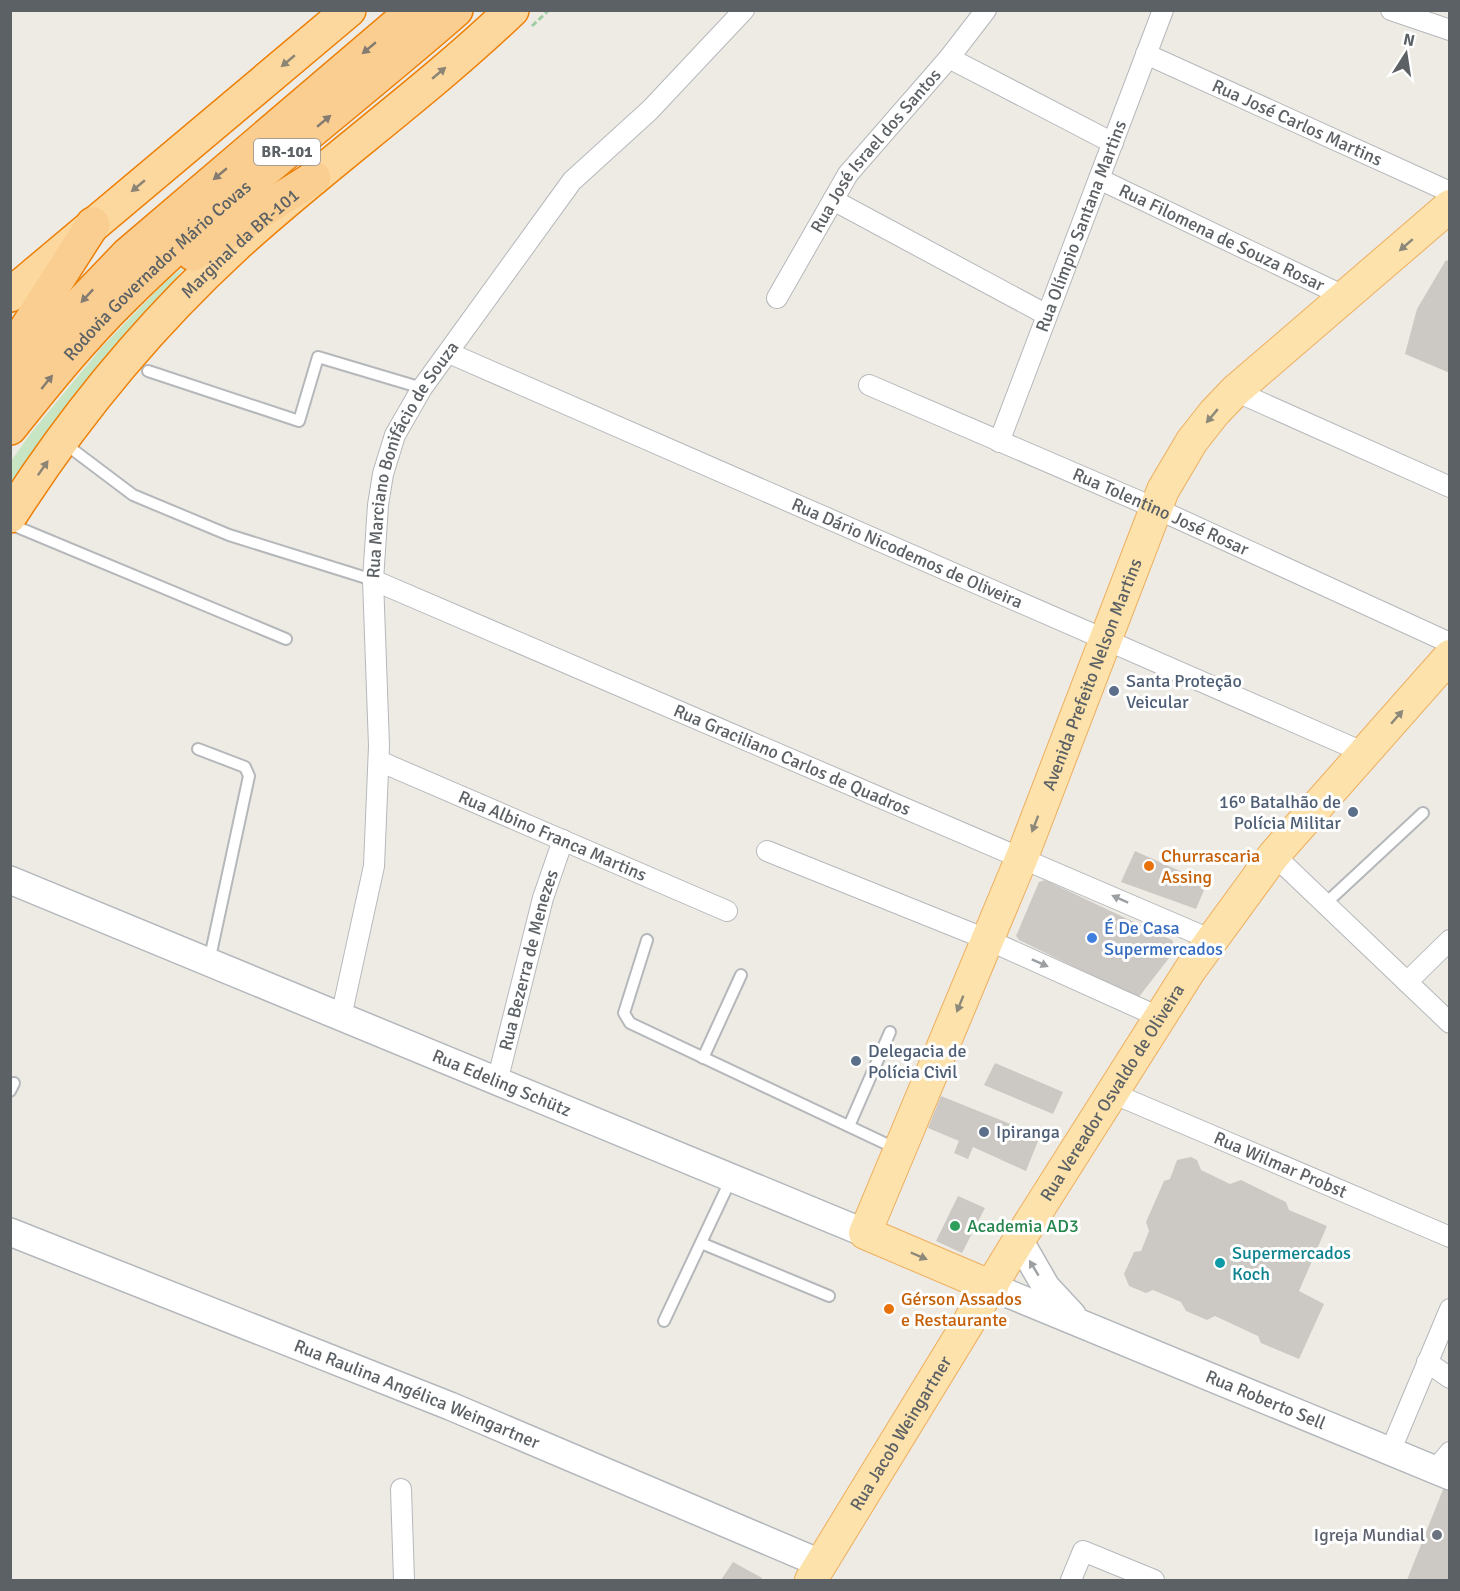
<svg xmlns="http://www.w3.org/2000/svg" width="1460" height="1591" font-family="Signika,sans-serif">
<rect width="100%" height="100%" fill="#eeebe4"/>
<path fill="#c7e5c2" d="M186 265 16 487 11 497V461L31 433 102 347 165 282Z"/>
<g fill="#ccc8c4">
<path d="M1446 260 1450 262V373L1405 354 1417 309Z"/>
<path d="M1135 851 1207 883 1196 909 1121 882Z"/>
<path d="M1045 880 1172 940 1176 949 1138 998 1019 940 1016 936 1039 882Z"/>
<path d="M995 1063 1063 1092 1053 1114 984 1085Z"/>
<path d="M941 1096 1040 1136 1026 1171 973 1147 968 1159 954 1153 959 1141 928 1128Z"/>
<path d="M1191 1157 1197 1160 1201 1170 1230 1184 1241 1180 1286 1202 1289 1210 1327 1226 1299 1291 1324 1304 1299 1359 1261 1343 1258 1336 1215 1316 1207 1320 1186 1311 1181 1302 1153 1290 1146 1293 1129 1286 1124 1274 1134 1252 1141 1251 1149 1231 1146 1222 1164 1181 1170 1179 1177 1160Z"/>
<path d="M958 1196 985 1208 962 1253 936 1241Z"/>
<path d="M1444 1487 1450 1489V1580H1407Z"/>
<path d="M733 1562 762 1578 761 1580H721Z"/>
</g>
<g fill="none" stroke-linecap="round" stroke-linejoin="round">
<g stroke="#b5b8bb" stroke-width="14">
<g id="service">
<path d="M148 371 299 421 318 357 422 388"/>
<path d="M64 443 133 495 229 535 373 580"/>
<path d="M10 524 286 639"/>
<path d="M198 749 245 767 249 776 209 962"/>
<path d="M1325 904 1423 813"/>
<path d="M647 940 624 1013 630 1023 897 1149"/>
<path d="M703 1058 741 975"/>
<path d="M10 1091 14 1083"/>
<path d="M849 1126 890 1032"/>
<path d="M701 1243 829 1296"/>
<path d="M664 1321 731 1179"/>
</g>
</g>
<g stroke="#b5b8bb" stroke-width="22">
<g id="minor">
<path d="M1391 10 1450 30"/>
<path id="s1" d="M1146 54 1450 192"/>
<path d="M949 58 1113 143"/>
<path id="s2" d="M1099 179 1346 297"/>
<path d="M833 200 1047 315"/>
<path id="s3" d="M777 298 848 174 949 58 986 10"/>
<path id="s4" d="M449 353 1365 753"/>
<path id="s5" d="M869 385 1155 508 1450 643"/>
<path d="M1235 391 1450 487"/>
<path id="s6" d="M999 442 1163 10"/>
<path id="s7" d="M373 580 1212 940"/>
<path id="s8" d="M379 761 727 911"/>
<path d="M767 851 986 939 1159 1017"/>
<path d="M1274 855 1450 1023"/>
<path d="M1407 982 1450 940"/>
<path id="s9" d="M341 1017 374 866 379 746 373 580 378 505 383 474 395 435 422 388 572 181 650 110 744 10"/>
<path id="s10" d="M497 1082 543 898 563 840"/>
<path id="s11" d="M1112 1093 1450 1237"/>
<path d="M1427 1362 1450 1378"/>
<path d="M1390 1452 1450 1309"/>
<path d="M1435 1470 1450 1452"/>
<path d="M401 1489 404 1580"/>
<path d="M1071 1580 1083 1551 1154 1580"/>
</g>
</g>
<g stroke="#b3b8bc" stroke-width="30">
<g id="secondary">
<path id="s12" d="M10 880 865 1233"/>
<path id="s13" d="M10 1232 450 1406 822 1564"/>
<path d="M1019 1240 1046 1287 1072 1315"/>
<path id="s14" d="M992 1287 1450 1476"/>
</g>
</g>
<g stroke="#eeae5e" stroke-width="34">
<g id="primary">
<path id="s15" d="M992 1287 865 1233 1022 857 1163 490 1192 441 1214 413 1235 391 1450 206"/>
<path id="s16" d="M811 1580 1019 1240 1190 970 1274 855 1450 656"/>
</g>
</g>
<g stroke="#ed7f06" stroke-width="36">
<g id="trunk">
<path d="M10 295 349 10"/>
<path id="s17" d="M10 516C73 417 149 325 236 245 325 164 424 94 512 10"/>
</g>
</g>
<g stroke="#ed7f06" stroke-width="36">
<g id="motorway">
<path d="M193 254 314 178"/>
<path d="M10 354 93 224"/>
<path d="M10 384 54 331 128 254 414 10"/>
<path id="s18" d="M10 428C46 383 83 337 124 297 228 194 346 106 456 10"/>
</g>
</g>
<path stroke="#9fcea4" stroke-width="3" stroke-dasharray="6 3" stroke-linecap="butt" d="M532 26 549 10"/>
<use href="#service" stroke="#fff" stroke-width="10"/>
<use href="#minor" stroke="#fff" stroke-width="20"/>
<use href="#secondary" stroke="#fff" stroke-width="27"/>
<use href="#primary" stroke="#fde2ab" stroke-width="32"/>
<use href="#trunk" stroke="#fcd89e" stroke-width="33"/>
<use href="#motorway" stroke="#face90" stroke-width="33"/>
</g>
<defs><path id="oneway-solid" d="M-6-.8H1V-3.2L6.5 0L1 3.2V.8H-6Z" transform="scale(1.5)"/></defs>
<g fill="#847c70">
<use href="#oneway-solid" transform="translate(369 48) rotate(140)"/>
<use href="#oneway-solid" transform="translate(324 121) rotate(-40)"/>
<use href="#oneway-solid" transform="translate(220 174) rotate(140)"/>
<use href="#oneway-solid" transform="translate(87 296) rotate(133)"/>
<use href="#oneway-solid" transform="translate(47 382) rotate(-51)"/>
</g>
<g fill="#8c8576">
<use href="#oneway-solid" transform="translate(288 61) rotate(140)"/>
<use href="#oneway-solid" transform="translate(439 73) rotate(-40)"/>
<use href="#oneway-solid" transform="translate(138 186) rotate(140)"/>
<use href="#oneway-solid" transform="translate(43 468) rotate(-55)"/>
</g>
<g fill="#8c887a">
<use href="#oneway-solid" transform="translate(1406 245) rotate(139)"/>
<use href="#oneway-solid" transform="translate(1212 416) rotate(130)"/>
<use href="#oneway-solid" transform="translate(1397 717) rotate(-49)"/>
<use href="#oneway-solid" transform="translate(1035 824) rotate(111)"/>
<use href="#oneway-solid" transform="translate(960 1004) rotate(112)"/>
<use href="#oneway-solid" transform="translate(919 1256) rotate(23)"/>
</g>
<g fill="#9da0a3">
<use href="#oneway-solid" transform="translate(1120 899) rotate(-156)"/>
<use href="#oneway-solid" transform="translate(1040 963) rotate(24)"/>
<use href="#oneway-solid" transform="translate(1034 1268) rotate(-121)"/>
</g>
<g fill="#5c6f8a" stroke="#fff" stroke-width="2">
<circle cx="1114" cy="691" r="6"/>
<circle cx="1353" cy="812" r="6"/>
<circle cx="856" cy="1061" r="6"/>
<circle cx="984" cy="1132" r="6"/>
</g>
<g fill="#e8710a" stroke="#fff" stroke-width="2">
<circle cx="1149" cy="866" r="6"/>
<circle cx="889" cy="1309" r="6"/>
</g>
<circle fill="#3f7fe0" stroke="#fff" stroke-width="2" cx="1092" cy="938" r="6"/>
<circle fill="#2e9e5b" stroke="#fff" stroke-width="2" cx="955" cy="1226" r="6"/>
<circle fill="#0f9aa8" stroke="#fff" stroke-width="2" cx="1220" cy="1263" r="6"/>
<circle fill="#6b7280" stroke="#fff" stroke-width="2" cx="1437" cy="1535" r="6"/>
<g text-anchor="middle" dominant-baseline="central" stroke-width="6" stroke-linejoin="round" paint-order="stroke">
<rect fill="#fff" stroke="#8d9093" stroke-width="1.5" x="254" y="139" width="66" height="26" rx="4.5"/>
<g font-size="16" font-weight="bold" fill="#5c6165">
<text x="287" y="152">BR-101</text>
</g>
<g font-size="18" fill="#5c6165" stroke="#fff">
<text stroke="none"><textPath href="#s1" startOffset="166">Rua José Carlos Martins</textPath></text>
<text stroke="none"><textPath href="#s3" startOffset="178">Rua José Israel dos Santos</textPath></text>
<text stroke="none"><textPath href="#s6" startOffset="231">Rua Olímpio Santana Martins</textPath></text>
<text stroke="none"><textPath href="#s2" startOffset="136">Rua Filomena de Souza Rosar</textPath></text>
<text stroke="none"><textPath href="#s17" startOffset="358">Marginal da BR-101</textPath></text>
<text stroke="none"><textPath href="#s18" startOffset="216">Rodovia Governador Mário Covas</textPath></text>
<text stroke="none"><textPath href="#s9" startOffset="570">Rua Marciano Bonifácio de Souza</textPath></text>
<text stroke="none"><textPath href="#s5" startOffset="318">Rua Tolentino José Rosar</textPath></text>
<text stroke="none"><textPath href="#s4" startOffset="500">Rua Dário Nicodemos de Oliveira</textPath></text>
<text stroke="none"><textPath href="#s15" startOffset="741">Avenida Prefeito Nelson Martins</textPath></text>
<text stroke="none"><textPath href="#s7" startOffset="456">Rua Graciliano Carlos de Quadros</textPath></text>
<text stroke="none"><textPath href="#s8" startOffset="189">Rua Albino Franca Martins</textPath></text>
<text stroke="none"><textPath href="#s10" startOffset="126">Rua Bezerra de Menezes</textPath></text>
<text stroke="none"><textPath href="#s12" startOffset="532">Rua Edeling Schütz</textPath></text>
<text stroke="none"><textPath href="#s16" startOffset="573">Rua Vereador Osvaldo de Oliveira</textPath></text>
<text stroke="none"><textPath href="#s11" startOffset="183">Rua Wilmar Probst</textPath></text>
<text stroke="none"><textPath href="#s13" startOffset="438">Rua Raulina Angélica Weingartner</textPath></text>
<text stroke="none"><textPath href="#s14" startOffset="296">Rua Roberto Sell</textPath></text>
<text stroke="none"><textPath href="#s16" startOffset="172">Rua Jacob Weingartner</textPath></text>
</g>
<g font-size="18" fill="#4e5e75" stroke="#fff" text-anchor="start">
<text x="1126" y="681">Santa Proteção<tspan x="1126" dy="21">Veicular</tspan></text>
<text x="1341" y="802" text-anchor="end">16º Batalhão de<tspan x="1341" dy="21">Polícia Militar</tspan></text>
<text x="868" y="1051">Delegacia de<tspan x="868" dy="21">Polícia Civil</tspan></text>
<text x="996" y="1132">Ipiranga</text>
</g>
<g font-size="18" fill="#c56008" stroke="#fff" text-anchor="start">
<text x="1161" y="856">Churrascaria<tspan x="1161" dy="21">Assing</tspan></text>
<text x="901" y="1299">Gérson Assados<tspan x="901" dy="21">e Restaurante</tspan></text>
</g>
<g font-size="18" fill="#366cbe" stroke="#fff" text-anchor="start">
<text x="1104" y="928">É De Casa<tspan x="1104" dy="21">Supermercados</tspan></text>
</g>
<g font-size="18" fill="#27864d" stroke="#fff" text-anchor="start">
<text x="967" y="1226">Academia AD3</text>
</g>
<g font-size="18" fill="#0d838f" stroke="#fff" text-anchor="start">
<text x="1232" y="1253">Supermercados<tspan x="1232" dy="21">Koch</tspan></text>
</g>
<g font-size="18" fill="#5b616d" stroke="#fff" text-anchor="end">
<text x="1425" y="1535">Igreja Mundial</text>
</g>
</g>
<rect width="1460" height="1591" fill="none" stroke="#5c6165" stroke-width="24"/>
<g transform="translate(1406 54) rotate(12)" stroke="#ffffff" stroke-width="4.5" paint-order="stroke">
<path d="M0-4.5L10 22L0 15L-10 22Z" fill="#5c6165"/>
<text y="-9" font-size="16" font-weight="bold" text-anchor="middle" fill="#5c6165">N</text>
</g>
</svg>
